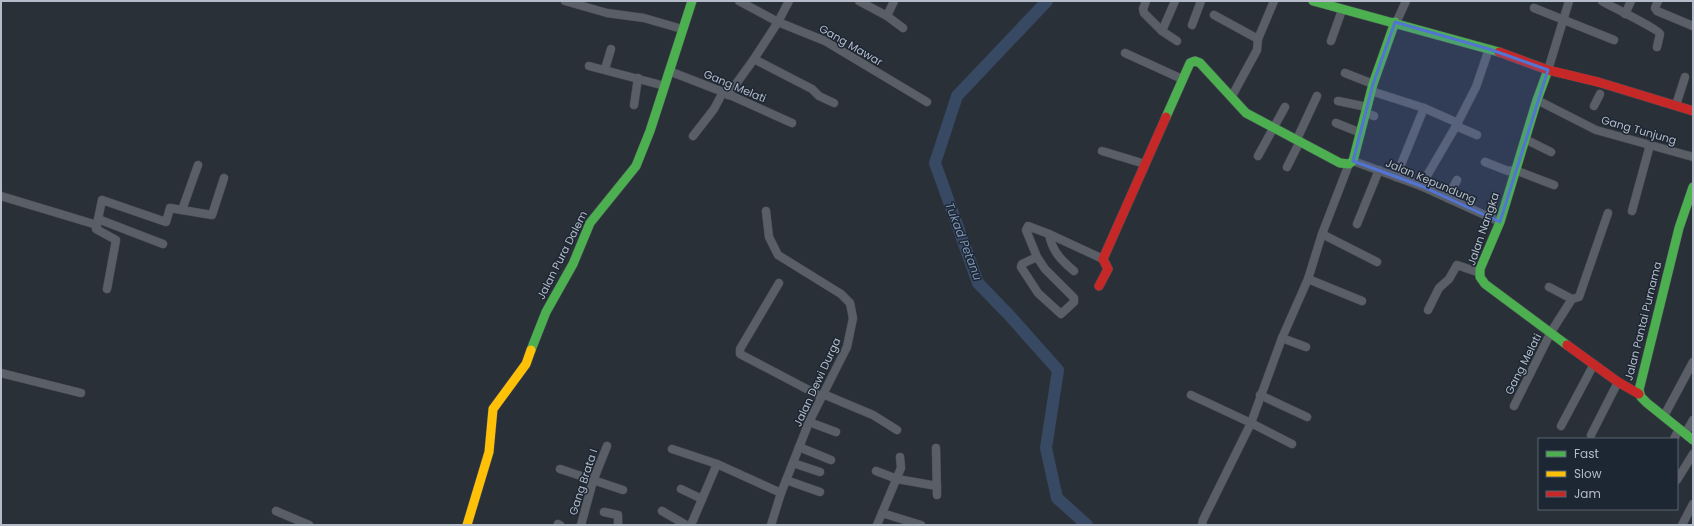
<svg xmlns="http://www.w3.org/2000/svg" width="1694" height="526" font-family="Poppins,sans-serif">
<rect width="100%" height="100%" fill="#2a3038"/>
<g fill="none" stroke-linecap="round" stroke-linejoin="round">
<path stroke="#384963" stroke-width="12" d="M1047 1 957 96 935 163 978 283 1009 315 1058 370 1046 448 1057 498 1087 525"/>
<g stroke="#484c53" stroke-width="9">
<g id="street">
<path d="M565 1 607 13 644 18 682 29"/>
<path d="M739 1 778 22 825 41 927 102"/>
<path d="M859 1 887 16 903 28"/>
<path d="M1146 1 1143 9 1144 13 1162 31 1177 41"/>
<path d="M1602 1C1610 6 1658 29 1660 34L1657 47"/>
<path d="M1658 1 1655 8 1657 11 1693 26"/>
<path d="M1534 8 1614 40"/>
<path d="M1625 14 1631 1"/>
<path d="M1214 15 1258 39"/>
<path d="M887 16 894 1"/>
<path d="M1396 23 1406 1"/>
<path d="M1192 25 1201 1"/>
<path d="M1162 31 1175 1"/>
<path d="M1331 41 1342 10"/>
<path d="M1125 53 1182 79"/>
<path d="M754 59 778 22 789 1"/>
<path d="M589 66 665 86"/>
<path d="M605 69 611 49"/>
<path d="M1548 70 1569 1"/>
<path d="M669 71 723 92 792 123"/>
<path d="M1345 73 1373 84"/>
<path d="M1371 91 1424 108 1396 177"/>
<path d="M728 95 754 59 812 89 819 96 834 103"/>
<path d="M1232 96 1257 50 1258 39 1274 1"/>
<path d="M1537 100 1596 130 1693 157"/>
<path d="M1338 101 1367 107"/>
<path d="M634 105 638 78"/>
<path d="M1676 105 1685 77"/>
<path d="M1594 106 1600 94"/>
<path d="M1424 108 1458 123"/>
<path d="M1366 113 1374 116"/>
<path d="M1336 123 1361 133"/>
<path d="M1456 126 1477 135"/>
<path d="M693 136 714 109 723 92"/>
<path d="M1297 139 1317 96"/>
<path d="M1525 139 1551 152"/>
<path d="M1102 151 1145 164"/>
<path d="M1258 156 1285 107"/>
<path d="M1353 161 1421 186 1500 222"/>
<path d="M1485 162 1508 171 1515 170 1554 185"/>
<path d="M1287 167 1300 141"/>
<path d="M1421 186 1456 126 1476 87 1489 49"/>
<path d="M1 196 97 225"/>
<path d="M1447 198 1457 180"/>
<path d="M182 210 198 165"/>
<path d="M766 211 769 237 778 255 841 294 850 303 853 318 847 347 809 422 781 493 771 525"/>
<path d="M1632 211 1650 145"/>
<path d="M98 219 163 244"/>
<path d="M1357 224 1379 170"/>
<path d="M1049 234C1052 251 1061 260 1074 271"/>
<path d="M1322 234 1377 262"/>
<path d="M1037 257 1022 264 1021 267 1038 293 1061 314 1074 302V298L1045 269 1037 257 1026 230 1028 226 1049 234 1103 259"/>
<path d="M1308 279 1362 301"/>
<path d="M779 283 740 349V354L822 397"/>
<path d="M1549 287 1572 299"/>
<path d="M107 289 116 240 96 229 102 200 166 222 170 208 212 215 224 178"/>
<path d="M1428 310 1439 288 1449 279 1457 265 1480 273"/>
<path d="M1282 338 1306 347"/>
<path d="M1 373 81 393"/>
<path d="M823 394 873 415 897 430"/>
<path d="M1191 395 1251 423 1292 444"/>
<path d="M1260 395 1307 417"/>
<path d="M1514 406 1551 332 1572 299 1579 297 1608 213"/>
<path d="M1664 416 1693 362"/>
<path d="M809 422 836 432"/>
<path d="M1561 426 1594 364"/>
<path d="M1685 434 1693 420"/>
<path d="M1591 435 1618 382"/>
<path d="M1674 439 1679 429"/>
<path d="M799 447 831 460"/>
<path d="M936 448 937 495"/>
<path d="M672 449 717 464 781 493"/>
<path d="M793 463 820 472"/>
<path d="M560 469 623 490"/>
<path d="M876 471 897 479 937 486"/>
<path d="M786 480 820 492"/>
<path d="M1677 480 1693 454"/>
<path d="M681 489 702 499"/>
<path d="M276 511 309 525"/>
<path d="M662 511 686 525"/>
<path d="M604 512 618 515V525"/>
<path d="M882 513 921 525"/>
<path d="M558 524 560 525"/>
<path d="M581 525 593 481 607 446"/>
<path d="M691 525 717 464"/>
<path d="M877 525 901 468 900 457"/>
<path d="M1202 525 1203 520 1251 423 1282 338 1308 279 1322 234 1349 164"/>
<path d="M1682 525 1693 504"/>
</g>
</g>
<g stroke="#484c53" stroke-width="10">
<g id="fast">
<path d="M1313 1 1499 52"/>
<path d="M1548 70 1537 100 1500 222 1480 269V277L1485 284 1567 345"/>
<path d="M1166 117 1190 63 1195 61 1200 63 1246 113 1340 163 1349 164 1353 161 1373 84 1395 22"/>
<path d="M1693 187 1679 228 1639 390 1641 397 1647 403 1693 440"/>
<path d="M531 350 546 312 573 264 590 223 636 166 650 131 692 1"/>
</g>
</g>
<g stroke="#484c53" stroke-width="10">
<path id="slow" d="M467 525 489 452 493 409 526 364 531 350"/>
</g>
<g stroke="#484c53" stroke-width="10">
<g id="jam">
<path d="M1499 52 1548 70 1598 82 1693 111"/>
<path d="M1099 286 1108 269 1103 259 1166 117"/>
<path d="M1567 345 1618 382 1639 394"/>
</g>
</g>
<use href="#street" stroke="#5a5e66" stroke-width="8"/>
<use href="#fast" stroke="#4caf50" stroke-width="9"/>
<use href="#slow" stroke="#ffc107" stroke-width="9"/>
<use href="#jam" stroke="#c62828" stroke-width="9"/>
</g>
<path fill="#5274d3" fill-opacity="0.2" stroke="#5274d3" stroke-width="3" stroke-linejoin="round" d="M1395 22 1489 49 1548 70 1500 222 1421 186 1353 161 1373 84Z"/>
<g text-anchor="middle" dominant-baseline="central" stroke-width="3" stroke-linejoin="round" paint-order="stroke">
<g font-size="11" fill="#b4bcc9" stroke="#1d2633">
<text transform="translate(851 45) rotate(30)">Gang Mawar</text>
<text transform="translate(735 86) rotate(23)">Gang Melati</text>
<text transform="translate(1639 130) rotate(16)">Gang Tunjung</text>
<text transform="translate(1431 181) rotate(23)">Jalan Kepundung</text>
<text transform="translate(1483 229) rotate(-71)">Jalan Nangka</text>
<text transform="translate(562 255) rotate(-63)">Jalan Pura Dalem</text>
<text transform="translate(1643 321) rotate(-76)">Jalan Pantai Purnama</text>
<text transform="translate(1523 364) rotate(-63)">Gang Melati</text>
<text transform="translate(817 382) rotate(-65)">Jalan Dewi Durga</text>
<text transform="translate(583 482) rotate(-72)">Gang Brata I</text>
</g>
<g font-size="12" font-style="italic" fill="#7c92b1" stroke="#1d2633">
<text transform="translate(964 241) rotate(69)">Tukad Petanu</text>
</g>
</g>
<rect width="1694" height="526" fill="none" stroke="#b4bcc9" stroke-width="4"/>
<rect x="1538" y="438" width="140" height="72" fill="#1d2633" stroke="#59626f"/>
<rect x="1546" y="451" width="20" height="6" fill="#4caf50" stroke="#59626f"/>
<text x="1574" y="458" font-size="12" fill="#b4bcc9">Fast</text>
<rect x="1546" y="471" width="20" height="6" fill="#ffc107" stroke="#59626f"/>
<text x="1574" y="478" font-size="12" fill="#b4bcc9">Slow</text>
<rect x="1546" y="491" width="20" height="6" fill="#c62828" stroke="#59626f"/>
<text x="1574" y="498" font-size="12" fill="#b4bcc9">Jam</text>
</svg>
